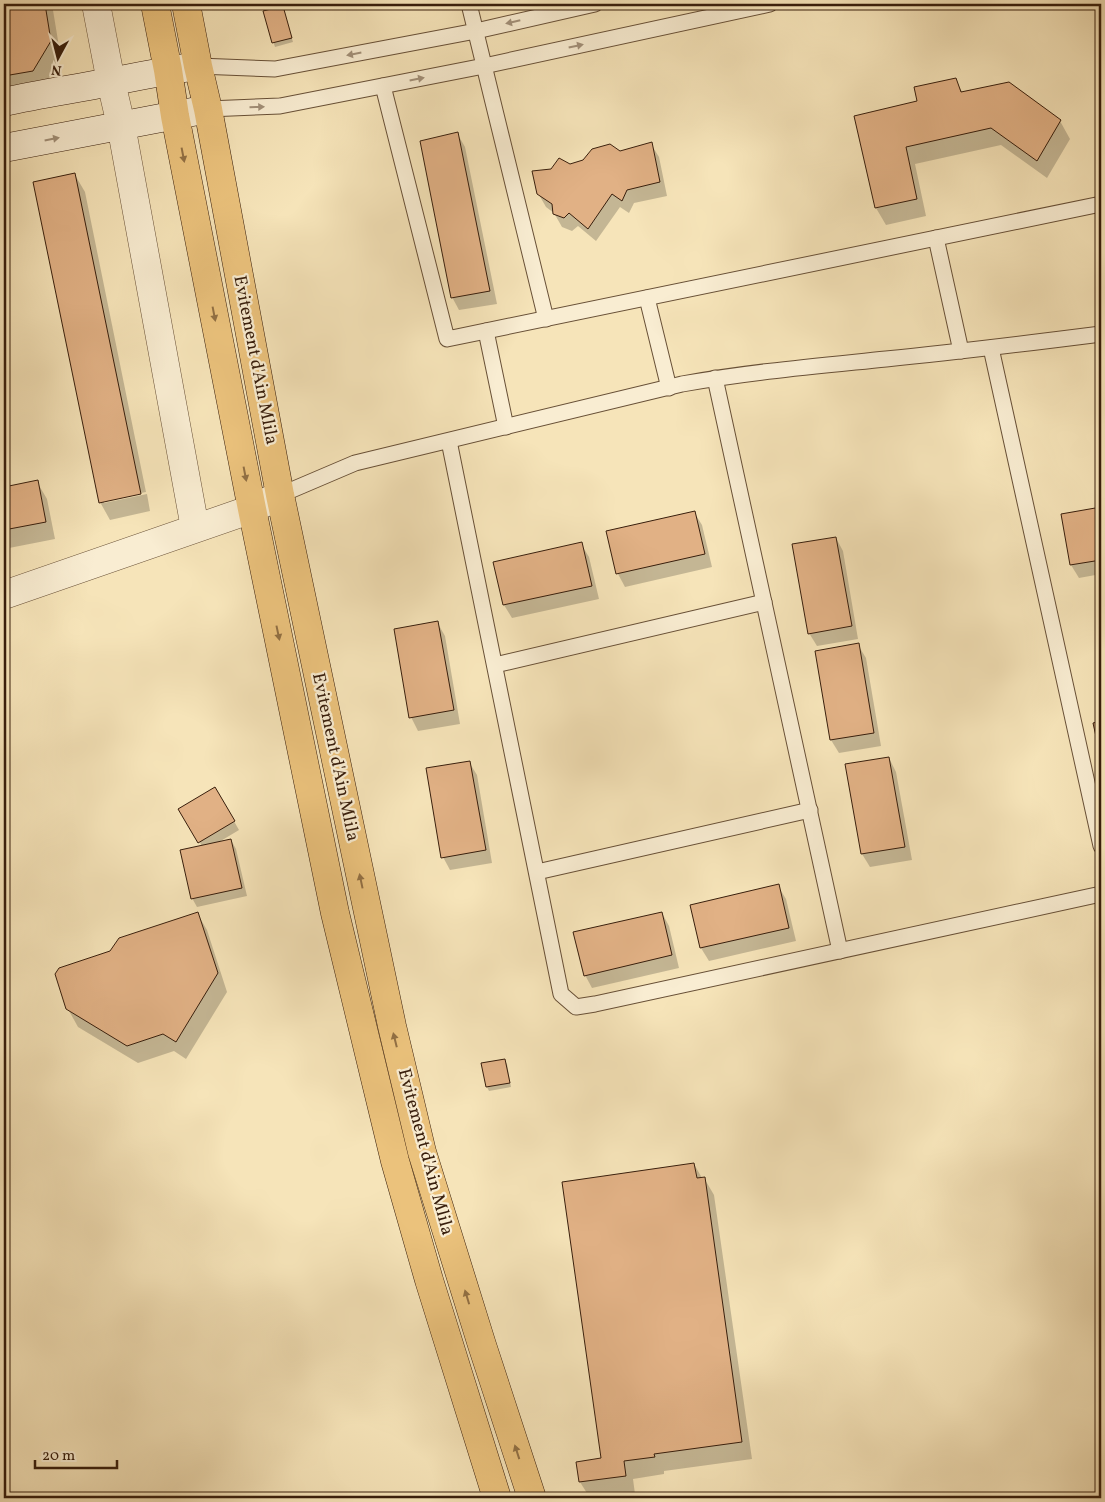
<svg xmlns="http://www.w3.org/2000/svg" width="1105" height="1502" font-family="Vollkorn,serif">
<rect width="100%" height="100%" fill="#f6e4b9"/>
<filter id="stains"><feTurbulence type="fractalNoise" baseFrequency=".004" numOctaves="4"/><feColorMatrix values="0 0 0 0 .2 0 0 0 0 .09 0 0 0 0 .02 0 0 0 .5 -.17"/></filter>
<radialGradient id="worn" r=".72"><stop offset=".6" stop-color="#630" stop-opacity="0"/><stop offset="1" stop-color="#630" stop-opacity=".3"/></radialGradient>
<g fill="#0003">
<path d="M4 4H52L61 59 43 88 4 94Z"/>
<path d="M282 7 293 42 275 47 264 12Z"/>
<path d="M955 80 963 93 1060 121 1070 139 1047 178 1001 145 915 164 926 216 886 225 876 208 856 117 919 102Z"/>
<path d="M457 133 465 147 497 304 459 310 452 297Z"/>
<path d="M651 144 659 157 667 196 634 203 629 213 620 207 596 241 578 226 572 231 562 227 554 213 546 207 538 193 551 170Z"/>
<path d="M75 175 85 192 146 492 104 500V503L147 494 150 511 110 520 100 502Z"/>
<path d="M37 482 47 499 55 539 4 549V488Z"/>
<path d="M1101 508V574L1079 578 1071 565 1062 515Z"/>
<path d="M694 512 702 525 712 567 625 587 618 574 608 532Z"/>
<path d="M836 538 843 551 858 639 817 646 809 633Z"/>
<path d="M581 544 589 557 599 599 512 618 504 605 495 563Z"/>
<path d="M437 622 445 636 460 724 418 731 411 717Z"/>
<path d="M858 645 866 658 881 746 839 753 831 740Z"/>
<path d="M889 758 896 772 912 860 870 867 862 854Z"/>
<path d="M469 762 477 775 492 863 450 870 443 857Z"/>
<path d="M215 788 239 830 219 842 231 840 236 849 247 896 197 907 192 898 202 846 179 810Z"/>
<path d="M778 886 786 899 796 941 709 961 701 948Z"/>
<path d="M197 913 207 930 227 992 186 1059 174 1051 138 1063 78 1027 68 1009 111 952Z"/>
<path d="M662 913 669 926 679 968 592 988 585 975Z"/>
<path d="M504 1060 507 1064 511 1087 489 1091 487 1087 483 1064Z"/>
<path d="M694 1164 702 1178H704L714 1195 752 1459 664 1471V1474L633 1479 635 1494 590 1498 580 1482 577 1463 602 1460Z"/>
</g>
<g fill="#e1b185" stroke="#381e0c">
<path d="M4 4H45L51 41 33 71 4 76Z"/>
<path d="M283 6 292 38 272 43 263 11Z"/>
<path d="M956 78 961 92 1009 82 1061 120 1037 161 991 128 906 147 917 199 875 208 854 116 917 101 914 87Z"/>
<path d="M458 132 490 291 451 298 420 141Z"/>
<path d="M652 142 660 182 627 190 622 201 612 194 588 229 569 213 564 218 553 214 552 204 537 194 532 171 551 169 559 158 570 164 583 160 592 149 610 144 620 151Z"/>
<path d="M75 173 141 494 99 503 33 182Z"/>
<path d="M38 480 46 522 4 530V487Z"/>
<path d="M1101 507V560L1070 565 1061 514Z"/>
<path d="M695 511 705 554 616 574 606 531Z"/>
<path d="M836 537 852 626 808 634 792 544Z"/>
<path d="M582 542 592 586 503 605 493 562Z"/>
<path d="M438 621 454 710 409 718 394 629Z"/>
<path d="M859 643 874 733 830 740 815 651Z"/>
<path d="M1101 721V759L1093 723Z"/>
<path d="M889 757 905 847 861 854 845 764Z"/>
<path d="M470 761 486 850 441 858 426 768Z"/>
<path d="M215 787 235 821 198 843 178 809Z"/>
<path d="M231 839 242 888 191 899 180 850Z"/>
<path d="M779 884 789 928 700 948 690 905Z"/>
<path d="M198 912 218 973 176 1042 163 1034 127 1046 66 1009 55 974 59 968 110 951 119 938Z"/>
<path d="M662 912 672 955 584 976 573 932Z"/>
<path d="M505 1059 510 1083 486 1087 481 1063Z"/>
<path d="M694 1163 697 1178 705 1177 742 1442 654 1454 655 1457 624 1461 626 1476 579 1482 576 1462 601 1458 562 1182Z"/>
</g>
<g fill="none" stroke-linecap="round" stroke-linejoin="round">
<g stroke="#685037" stroke-width="17">
<g id="lane">
<path d="M469 4 546 319"/>
<path d="M198 66 275 69 476 31 595 4"/>
<path d="M383 86 447 339 1101 204"/>
<path d="M208 109 280 106 484 66 770 4"/>
<path d="M936 238 961 351"/>
<path d="M647 298 669 388"/>
<path d="M486 331 506 427"/>
<path d="M991 348 1101 846"/>
<path d="M715 378 840 951"/>
<path d="M449 441 561 994 576 1007 595 1004 1101 894"/>
<path d="M280 495 355 463 682 384C749 372 818 366 886 359 958 352 1030 343 1101 334"/>
<path d="M495 665 764 602"/>
<path d="M537 872 810 810"/>
</g>
</g>
<g stroke="#685037" stroke-width="29">
<g id="street">
<path d="M96 4 111 82 121 125 195 528"/>
<path d="M4 595 252 509 280 495"/>
</g>
</g>
<g stroke="#381e0c" stroke-width="29">
<g id="secondary">
<path d="M4 102C39 94 75 89 110 82 140 76 169 70 198 66"/>
<path d="M4 148 208 109"/>
</g>
</g>
<g stroke="#381e0c" stroke-width="29">
<g id="highway">
<path d="M155 4 168 70 175 116 252 509 335 913 395 1161 429 1280 497 1498"/>
<path d="M186 4 198 66 208 109 280 495 392 1026 422 1152 482 1345 532 1498"/>
</g>
</g>
<use href="#lane" stroke="#f9edd2" stroke-width="15"/>
<use href="#street" stroke="#f9edd2" stroke-width="28"/>
<use href="#secondary" stroke="#f9edd2" stroke-width="28"/>
<use href="#highway" stroke="#ebc27c" stroke-width="28"/>
</g>
<defs><path id="oneway-solid" d="M-6-.8H1V-3.2L6.5 0L1 3.2V.8H-6Z" transform="scale(1.25)"/></defs>
<g fill="#a29079">
<use href="#oneway-solid" transform="translate(513 22) rotate(167)"/>
<use href="#oneway-solid" transform="translate(576 46) rotate(-12)"/>
<use href="#oneway-solid" transform="translate(354 54) rotate(169)"/>
<use href="#oneway-solid" transform="translate(417 79) rotate(-11)"/>
<use href="#oneway-solid" transform="translate(257 107) rotate(-2)"/>
<use href="#oneway-solid" transform="translate(52 139) rotate(-11)"/>
</g>
<g fill="#927044">
<use href="#oneway-solid" transform="translate(183 155) rotate(79)"/>
<use href="#oneway-solid" transform="translate(214 314) rotate(79)"/>
<use href="#oneway-solid" transform="translate(245 474) rotate(79)"/>
<use href="#oneway-solid" transform="translate(278 633) rotate(78)"/>
<use href="#oneway-solid" transform="translate(361 881) rotate(-102)"/>
<use href="#oneway-solid" transform="translate(395 1040) rotate(-104)"/>
<use href="#oneway-solid" transform="translate(467 1297) rotate(-107)"/>
<use href="#oneway-solid" transform="translate(517 1452) rotate(-108)"/>
</g>
<g text-anchor="middle" dominant-baseline="central" stroke-width="4.5" stroke-linejoin="round" paint-order="stroke">
<g font-size="18" fill="#381e0c" stroke="#f9edd2">
<text transform="translate(255 360) rotate(79)">Evitement d'Ain Mlila</text>
<text transform="translate(335 757) rotate(78)">Evitement d'Ain Mlila</text>
<text transform="translate(425 1152) rotate(75)">Evitement d'Ain Mlila</text>
</g>
</g>
<rect width="1105" height="1502" fill="none" stroke="#f6e4b9" stroke-width="20"/>
<rect x="5" y="5" width="1095" height="1492" fill="none" stroke="#381e0c" stroke-width="2.5"/>
<rect x="10" y="10" width="1085" height="1482" fill="none" stroke="#381e0c"/>
<g transform="translate(58 58) rotate(187)" stroke="#f9edd2" stroke-width="4" paint-order="stroke">
<path d="M0-4L9 19L0 12L-9 19Z" fill="#381e0c"/>
<text y="-8" font-size="14" font-weight="bold" text-anchor="middle" fill="#381e0c">N</text>
</g>
<path d="M35 1460v8h82v-8" fill="none" stroke="#381e0c" stroke-width="2.5"/>
<text x="42" y="1460" font-size="15" fill="#381e0c" stroke="#f9edd2" stroke-width="4" paint-order="stroke">20 m</text>
<rect width="100%" height="100%" filter="url(#stains)"/>
<rect width="100%" height="100%" fill="url(#worn)"/>
</svg>
